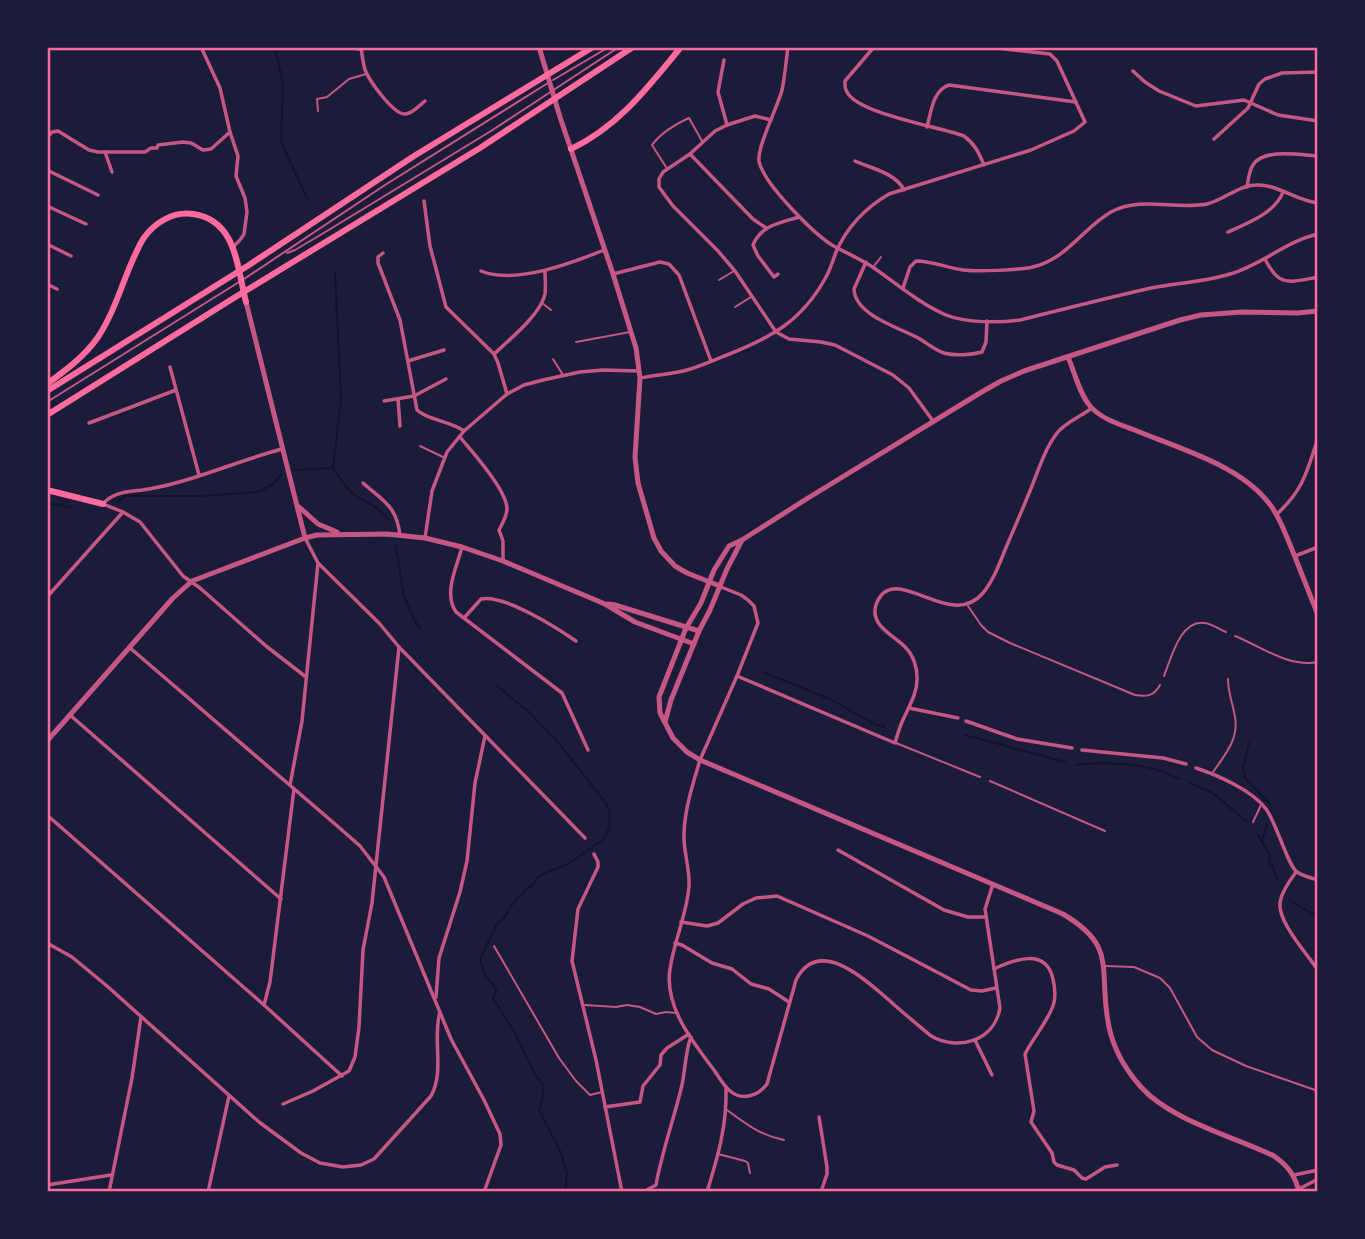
<svg xmlns="http://www.w3.org/2000/svg" width="1365" height="1239" font-family="'Fira Sans Condensed',sans-serif">
<rect width="100%" height="100%" fill="#1b1b3a"/>
<g fill="none" stroke-linecap="round" stroke-linejoin="round">
<g stroke="#12122b" stroke-width="2">
<path d="M275 47 283 84 281 142 307 198"/>
<path d="M335 272 341 399 333 468C340 478 346 489 356 496 368 504 380 506 388 520"/>
<path d="M295 470 333 468"/>
<path d="M118 502 125 496H201L257 492 272 485 282 474"/>
<path d="M47 503 70 507"/>
<path d="M395 546C401 563 399 581 405 598 409 608 414 620 420 629"/>
<path d="M763 672 830 699 874 724 885 727"/>
<path d="M497 686 529 712 557 741 605 802 610 811 609 828 604 839 568 864 542 874 537 878 533 885 527 888 511 906 503 920 497 923 480 960 485 976 497 989 493 998 515 1033 535 1074 544 1086 542 1101 539 1110 561 1153 567 1173 565 1192"/>
<path d="M965 735 1065 762"/>
<path d="M1249 743 1243 768 1245 778 1270 804"/>
<path d="M1076 765C1100 762 1131 763 1154 769 1163 771 1172 776 1180 779"/>
<path d="M1190 783 1213 793 1247 822"/>
<path d="M1258 835 1270 856 1269 862 1273 867 1277 880"/>
<path d="M1262 840 1267 825"/>
<path d="M1289 900 1318 917"/>
</g>
<g stroke="#c65784" stroke-width="2">
<path d="M345 47 360 50"/>
<path d="M553 80 609 47"/>
<path d="M318 111 317 99 327 97 349 79 366 74"/>
<path d="M666 167 652 145C660 134 676 124 689 118L702 141"/>
<path d="M287 253 295 250 327 231 491 131 619 47"/>
<path d="M874 266 881 257"/>
<path d="M244 279 385 185 548 83"/>
<path d="M719 280 734 271"/>
<path d="M542 303 551 310"/>
<path d="M735 307 751 297"/>
<path d="M576 342 630 332"/>
<path d="M553 359 563 375"/>
<path d="M47 402 239 282"/>
<path d="M420 446 443 457"/>
<path d="M968 606 981 625 988 632 1010 643 1135 695C1147 697 1154 696 1160 685"/>
<path d="M1235 636C1260 646 1289 668 1318 662"/>
<path d="M1164 676C1171 659 1180 619 1205 623 1212 624 1219 629 1226 632"/>
<path d="M896 743 980 777"/>
<path d="M1213 772C1225 755 1239 739 1235 717 1233 704 1228 693 1228 679"/>
<path d="M990 781 1105 831"/>
<path d="M1253 822 1261 805"/>
<path d="M494 946 559 1058 576 1081 590 1095 602 1092"/>
<path d="M1105 966 1134 967 1160 978 1170 988 1197 1037 1212 1050 1246 1066 1318 1091"/>
<path d="M585 1005 616 1007 627 1005 640 1007 656 1014 666 1012 676 1013"/>
<path d="M727 1110C746 1124 762 1136 784 1140"/>
<path d="M718 1154 745 1161 748 1163 750 1173"/>
</g>
<g stroke="#c65784" stroke-width="3.5">
<path d="M201 47 220 88 230 132 238 156 236 176 245 198 247 212 244 234 240 240 233 247"/>
<path d="M361 47C362 55 363 63 365 70 369 80 394 116 406 114 413 113 420 105 425 101"/>
<path d="M788 47C786 61 785 76 782 90 778 106 757 147 759 161 763 183 813 233 832 245 846 253 861 259 874 268 897 284 920 304 946 315 966 323 999 323 1020 320 1064 309 1107 298 1151 288 1177 283 1204 282 1230 274 1262 265 1286 241 1318 234"/>
<path d="M874 47 845 81C845 86 844 87 847 92 858 114 940 127 964 136 975 144 979 153 984 165"/>
<path d="M724 60 718 92 727 125"/>
<path d="M1133 71 1145 82 1159 91 1196 106 1244 100 1278 115 1318 121"/>
<path d="M771 120 755 116 727 125 715 131 690 154 663 172 659 179V187L673 206 718 251 735 271 776 332 789 339 821 342 835 345 893 375 909 388 933 421"/>
<path d="M927 127C931 112 933 90 949 85L1076 102"/>
<path d="M47 138 52 132 58 131 89 150 98 152H145L151 148H157L158 145 183 142 191 143 203 150 211 149 230 132"/>
<path d="M1214 139 1248 108 1259 84 1265 79 1282 73 1318 72"/>
<path d="M105 152 112 172"/>
<path d="M690 154 753 219 766 228"/>
<path d="M855 161C870 168 896 173 904 190"/>
<path d="M47 170 98 195"/>
<path d="M1247 187C1248 180 1249 171 1253 165 1263 148 1301 155 1318 156"/>
<path d="M424 201 430 246 446 307 494 354 498 363 507 394"/>
<path d="M47 206 86 224"/>
<path d="M1228 232C1248 223 1275 213 1283 192"/>
<path d="M47 244 71 256"/>
<path d="M383 253 378 257V263L400 320 417 410C427 420 450 421 464 431"/>
<path d="M1265 259C1279 288 1290 282 1318 277"/>
<path d="M866 262 854 289C855 316 901 328 920 339 928 344 935 350 944 353 955 356 971 355 982 352L986 342 987 321"/>
<path d="M481 271C515 285 572 263 604 250"/>
<path d="M613 274 660 262 669 264 679 275 711 361"/>
<path d="M778 274 774 277 758 256 753 245C761 225 780 223 799 217"/>
<path d="M47 284 57 289"/>
<path d="M903 288 910 267 916 261C932 261 948 268 963 270 978 272 1019 270 1033 267 1067 259 1084 227 1111 212 1141 196 1175 210 1207 204 1224 200 1239 185 1256 185 1278 184 1296 201 1318 203"/>
<path d="M494 354C509 340 541 314 545 294 546 287 545 278 545 271"/>
<path d="M408 361 444 350"/>
<path d="M170 367 199 475"/>
<path d="M640 378C655 375 672 374 687 370 701 366 714 360 727 355 772 337 802 321 826 277 830 270 833 261 836 252 847 227 865 208 889 194L1031 150 1074 131 1085 122 1057 61 1050 54 988 47"/>
<path d="M398 399 400 426"/>
<path d="M384 401 414 396 446 379"/>
<path d="M89 423 176 390"/>
<path d="M460 437C472 452 507 490 507 509 507 516 502 524 499 530L503 541V561"/>
<path d="M282 449C237 461 194 481 149 489 133 492 114 490 103 504L123 512 140 522 183 576 200 588 266 646 306 677"/>
<path d="M363 483C383 501 397 506 400 536"/>
<path d="M1277 514C1304 489 1307 471 1318 438"/>
<path d="M305 538 318 563 379 623 399 647 585 838"/>
<path d="M425 538 432 491 447 452 464 431 507 394 524 385 543 380 580 372 603 370 639 371"/>
<path d="M462 547C457 567 443 593 456 612L562 693 588 750"/>
<path d="M1295 556 1318 547"/>
<path d="M721 587 741 595 748 600 754 606 758 623 737 676 700 760C693 783 685 808 684 833 683 851 690 868 689 886 687 914 674 941 670 969 664 1007 693 1042 714 1070 719 1077 723 1085 730 1091 742 1101 758 1096 767 1084L796 980C819 935 867 981 890 1001 903 1013 917 1024 931 1036 957 1051 994 1042 1000 1008L985 909 993 884"/>
<path d="M47 597 123 512"/>
<path d="M464 618 481 599C504 594 557 628 576 641"/>
<path d="M129 647 335 824 360 846 384 877 451 1039 484 1100 500 1134 501 1145 484 1192"/>
<path d="M737 676 895 743C897 736 899 729 902 722 908 708 918 693 917 677 917 667 913 655 906 648 894 635 867 625 877 602 896 561 950 632 983 593 993 581 999 565 1005 550 1014 529 1023 508 1032 486 1039 468 1045 449 1057 433 1066 422 1080 417 1092 408"/>
<path d="M909 708 958 718"/>
<path d="M70 715 281 899"/>
<path d="M966 721 1017 739 1072 748"/>
<path d="M1082 750 1163 758 1186 764"/>
<path d="M1196 768C1217 775 1252 790 1266 809 1276 822 1288 866 1297 872 1303 876 1311 878 1318 880"/>
<path d="M290 785 302 721 318 563"/>
<path d="M47 815 264 1005 342 1076"/>
<path d="M838 850 944 910 968 917H986"/>
<path d="M594 854 598 862V867L578 909 572 961 596 1060 622 1192"/>
<path d="M1296 872C1290 880 1282 891 1280 902 1277 921 1307 954 1318 970"/>
<path d="M681 922 707 926 718 923 743 904 756 898 777 896 868 936 971 990 982 991 996 988"/>
<path d="M47 943 72 957 107 986 259 1122 301 1153 320 1163 343 1167 361 1165 374 1159 431 1096C445 1071 432 1039 440 1012"/>
<path d="M675 943 682 945 712 963 732 969 751 984 769 989 789 1002"/>
<path d="M994 969C1015 959 1046 948 1053 979 1055 988 1056 998 1053 1006 1046 1024 1033 1038 1025 1054L1034 1111 1031 1122 1052 1153 1054 1162 1057 1165 1074 1170 1082 1178 1086 1179 1105 1167 1117 1165"/>
<path d="M436 997 439 958 460 892 467 861 475 783 485 736"/>
<path d="M264 1005 270 982 294 789"/>
<path d="M975 1040 992 1075"/>
<path d="M283 1104 313 1091 349 1071 355 1057 359 1027 363 950 372 903 399 647"/>
<path d="M605 1107 640 1102 643 1086 660 1065 661 1055 667 1048 689 1034"/>
<path d="M819 1117 827 1167V1174L821 1192"/>
<path d="M1294 1175 1318 1170"/>
<path d="M47 1185 111 1175"/>
<path d="M1299 1189 1318 1179"/>
<path d="M109 1192 132 1078 141 1017"/>
<path d="M208 1192 229 1096"/>
<path d="M643 1192 656 1185C662 1151 674 1119 682 1085 685 1071 686 1048 691 1037"/>
<path d="M707 1192C718 1156 727 1126 726 1088"/>
</g>
<g stroke="#c65784" stroke-width="5">
<path d="M539 47 560 117 613 274 636 348 640 378 635 457 638 483 654 538 661 551 675 566 687 573 720 586"/>
<path d="M246 302 305 538"/>
<path d="M1068 357C1075 373 1079 393 1090 406 1100 418 1118 424 1132 429 1175 447 1238 464 1268 502 1276 511 1281 523 1286 535 1297 561 1307 588 1318 615"/>
<path d="M299 507 318 524 337 532"/>
<path d="M608 604 615 605 699 631"/>
<path d="M665 722 671 700 699 631 710 610 727 569 742 540"/>
<path d="M47 741 173 598 192 581 305 538 317 535 387 534 425 538 462 547 503 561 605 604 635 622 694 644"/>
<path d="M1299 1192C1295 1175 1288 1166 1274 1156 1235 1137 1170 1120 1141 1087 1123 1067 1110 1042 1107 1015 1100 965 1115 945 1063 914L700 760 687 752 673 738 660 713 659 697 686 628 701 603 714 570 729 546 742 540 808 498 980 393 1001 381 1024 371 1180 320 1201 315 1242 312 1297 313 1318 311"/>
</g>
<g stroke="#ff6b9d" stroke-width="6">
<path d="M571 149C619 126 648 87 681 47"/>
<path d="M47 384C66 370 85 356 98 337 118 307 125 270 143 239 154 223 173 211 193 214 237 220 237 268 246 302"/>
<path d="M47 391 249 265 414 156 593 47"/>
<path d="M47 415 237 296 480 148 633 47"/>
<path d="M47 490 103 504"/>
</g>
</g>
<rect width="1365" height="1239" fill="none" stroke="#1b1b3a" stroke-width="98"/>
<rect x="49" y="49" width="1267" height="1141" fill="none" stroke="#ff6b9d" stroke-width="2.5"/>
</svg>
